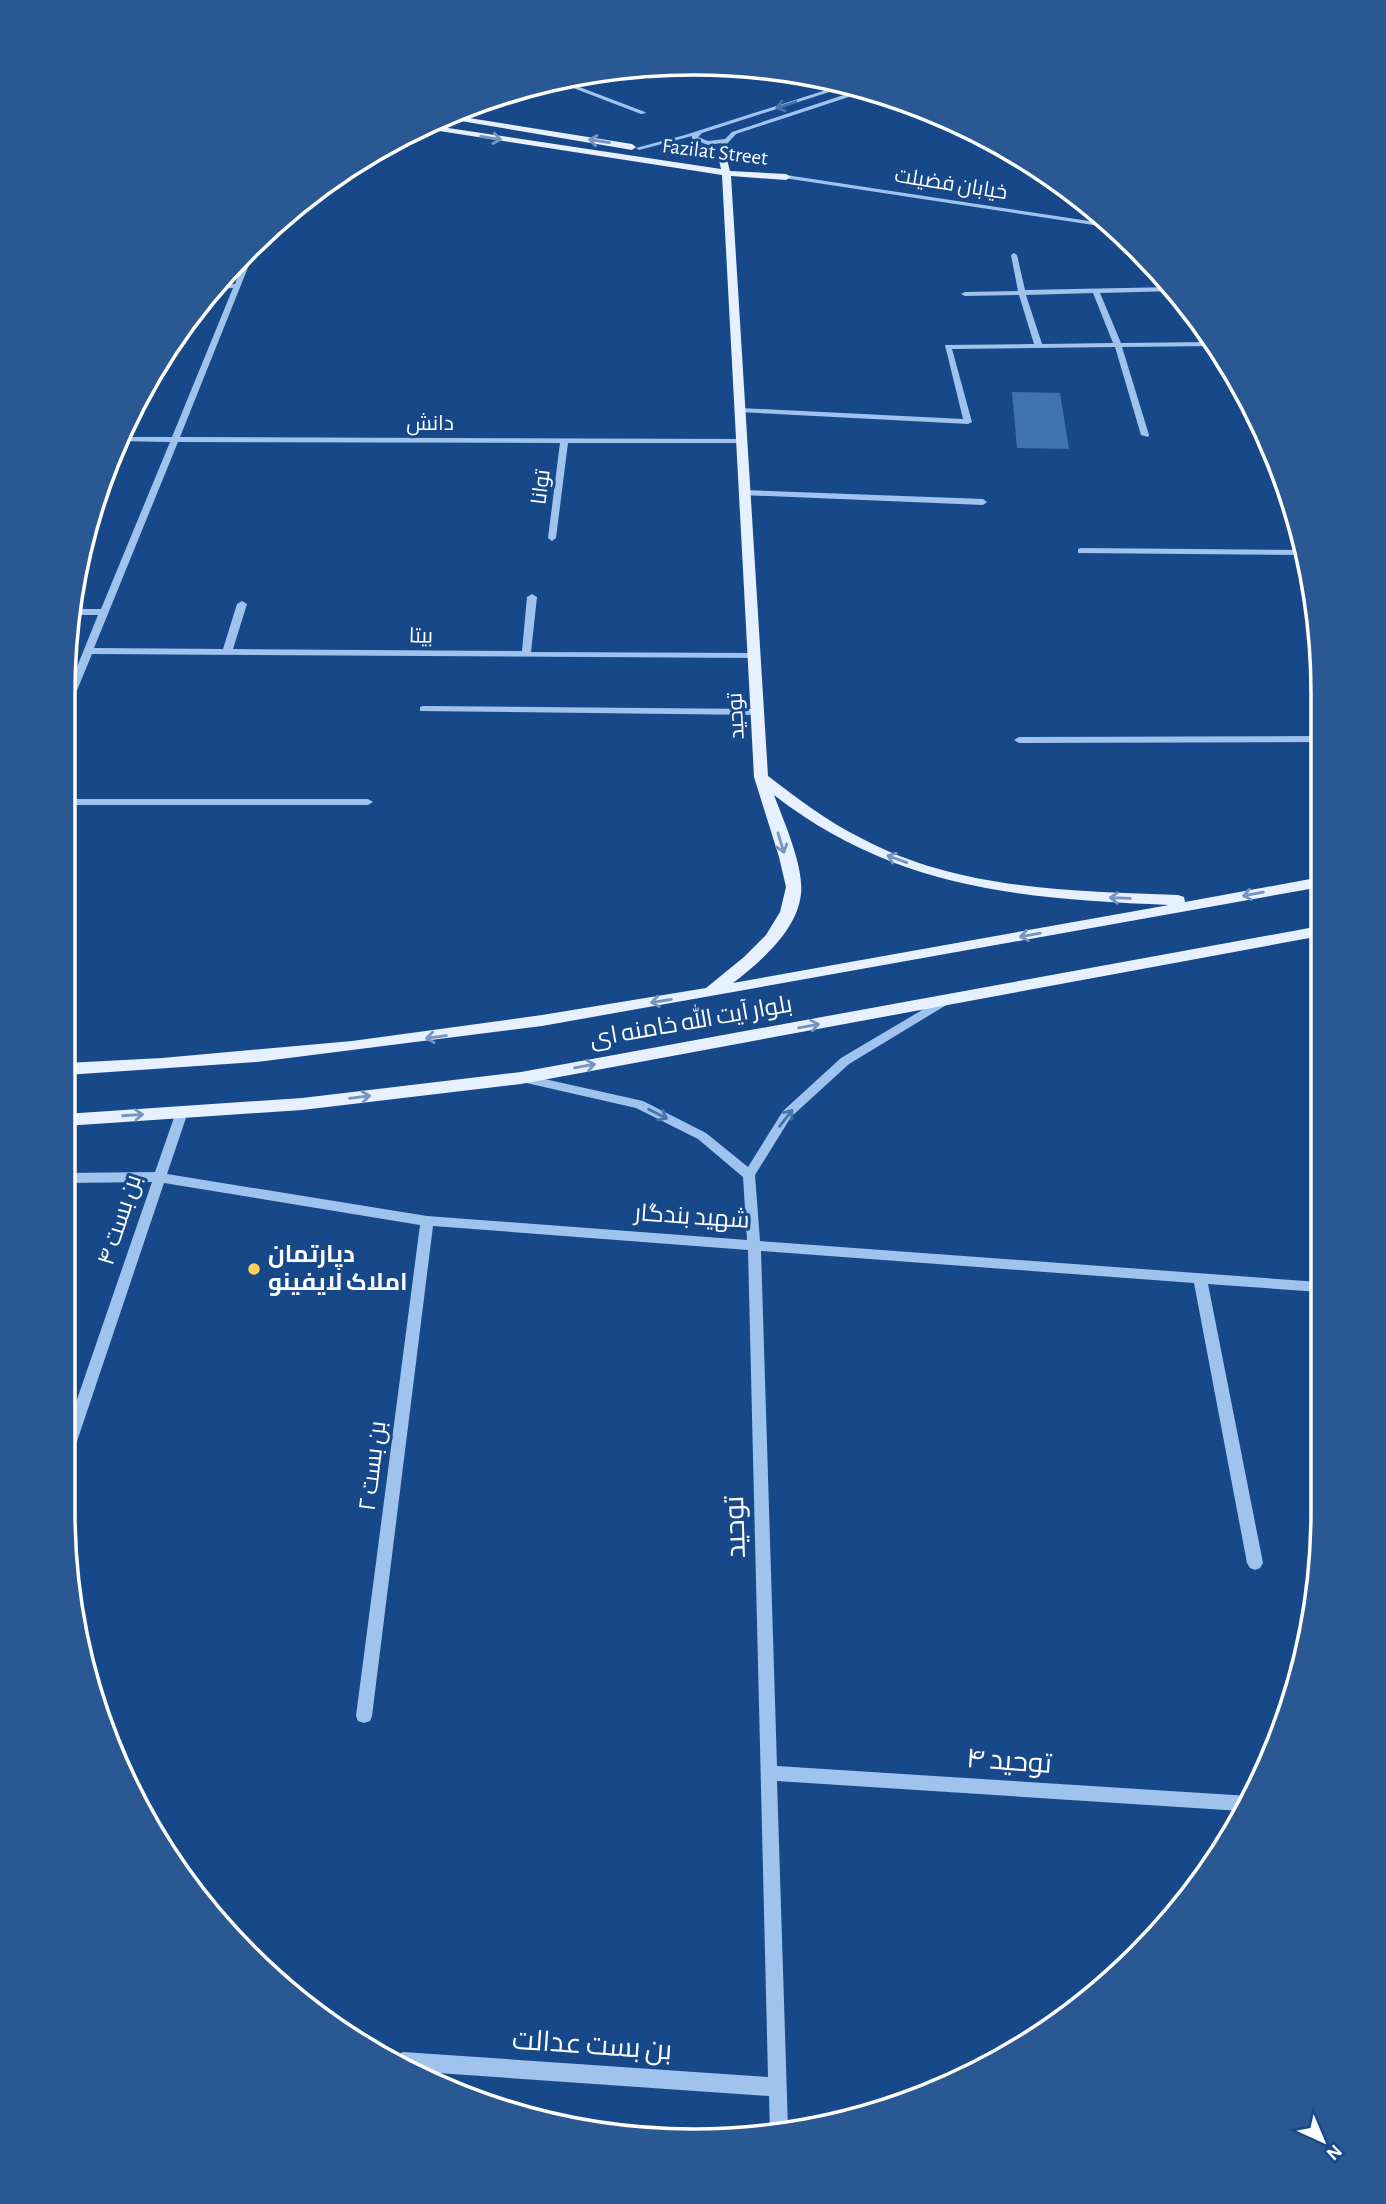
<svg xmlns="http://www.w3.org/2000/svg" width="1386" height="2204" font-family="'Alegreya Sans',Cairo,sans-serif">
<rect width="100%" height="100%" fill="#17498a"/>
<path fill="#3f73b3" d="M1012 392 1060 393 1069 449 1017 448Z"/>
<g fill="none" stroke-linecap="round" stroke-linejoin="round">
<g fill="#a0c3ee" fill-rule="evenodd">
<path d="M561 80 645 112 646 113 641 114 555 81Z"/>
<path d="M848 83 854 84 702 133 698 137 708 141 725 139 732 132 865 88 870 90 736 134 726 145 725 161 720 160 721 143 708 145 692 139V136L639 150 636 148 685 135Z"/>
<path d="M786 175 1109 224 1113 228 784 178Z"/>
<path d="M255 243 257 245 180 437 741 439 745 441 741 443H568L556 538 552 541 548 538 560 443 178 442 94 648 223 649 237 604 242 601 247 604 233 649 522 651 527 597 532 594 537 597 531 652 754 653 759 656 757 658 92 654 73 700 68 703V689L98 615H68L69 609H101L170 442 117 441 120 437H172L233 288 213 289 216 285 235 284 248 251Z"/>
<path d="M1014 253 1017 255 1025 290 1173 287 1176 291 1100 293 1121 343 1213 342 1216 346 1122 347 1149 435 1148 437 1141 435 1115 347 952 349 972 422 968 424 740 412 736 410 740 408 963 419 945 345 1034 344 1019 295 965 296 961 294 965 292 1018 291 1011 255ZM1093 293 1113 343 1042 344 1026 295Z"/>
<path d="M745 490 983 499 987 502 983 505 742 495V491Z"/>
<path d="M1081 548 1305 550 1306 555 1078 553V549Z"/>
<path d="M423 706 757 709 762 712 757 715 420 711V707Z"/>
<path d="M1321 736V742L1019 743 1014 740 1019 737Z"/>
<path d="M67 799H368L373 802 368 805H67Z"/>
<path d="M944 997 950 1001 948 1004 849 1064 791 1117 755 1175 760 1241 1319 1282V1292L1208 1284 1263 1563 1260 1568 1255 1570 1250 1568 1247 1563 1194 1283 761 1251 777 1766 1249 1796 1241 1811 777 1781 788 2128 770 2131 769 2096 423 2072 396 2057 397 2055 403 2052 768 2077 748 1250 433 1226 372 1716 370 1721 364 1723 358 1721 356 1716 420 1225 164 1183 70 1462 68 1466 63 1468V1440L152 1182 65 1183V1173L155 1172 176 1112 182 1108 188 1112 167 1174 427 1216 747 1240 743 1177 698 1139 636 1108 522 1082 518 1081 516 1078 518 1075 522 1074 643 1101 706 1133 748 1167 783 1111 841 1058Z"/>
</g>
<g fill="#e7f0ff" fill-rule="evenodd">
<path d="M450 115 632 144 636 147 632 150 443 118Z"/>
<path d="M428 125 721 169 719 160 723 157 727 160 730 171 786 174 791 177 786 180 731 176 768 776C798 799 827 821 861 838 957 890 1072 891 1178 895L1184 897 1185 902 1321 877V887L542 1026 257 1062 66 1075V1063L162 1058 352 1041 542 1015 706 988 744 957 766 935 780 912 786 887 779 857 754 777 722 175 420 128ZM774 795C895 889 1022 899 1169 905L733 983C760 962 797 931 801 894 804 866 784 822 774 795Z"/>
<path d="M1320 926V936L521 1084 302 1110 65 1126V1114L302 1098 521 1072Z"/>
</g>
</g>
<defs><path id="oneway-shaft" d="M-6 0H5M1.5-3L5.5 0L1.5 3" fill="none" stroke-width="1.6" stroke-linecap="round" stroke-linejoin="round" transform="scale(1.75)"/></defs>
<g stroke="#4774ad">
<use href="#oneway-shaft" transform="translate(786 105) rotate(162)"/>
<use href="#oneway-shaft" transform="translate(658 1114) rotate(27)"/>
<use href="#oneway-shaft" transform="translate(786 1118) rotate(-52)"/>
</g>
<g stroke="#7594bf">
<use href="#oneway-shaft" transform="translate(491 138) rotate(9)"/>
<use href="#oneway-shaft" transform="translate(599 141) rotate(-171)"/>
<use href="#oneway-shaft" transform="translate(781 843) rotate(73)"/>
<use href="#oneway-shaft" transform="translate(897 859) rotate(-160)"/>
<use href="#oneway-shaft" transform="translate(1253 894) rotate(170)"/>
<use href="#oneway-shaft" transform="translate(1120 898) rotate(-178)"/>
<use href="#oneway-shaft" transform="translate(1030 935) rotate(170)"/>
<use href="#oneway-shaft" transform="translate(661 1001) rotate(171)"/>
<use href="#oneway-shaft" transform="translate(809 1026) rotate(-10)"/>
<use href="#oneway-shaft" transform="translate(436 1037) rotate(173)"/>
<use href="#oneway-shaft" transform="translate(585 1066) rotate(-10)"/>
<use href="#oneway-shaft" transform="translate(360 1097) rotate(-7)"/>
<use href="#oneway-shaft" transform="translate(133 1115) rotate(-4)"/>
</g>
<circle fill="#ffd05d" stroke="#17498a" stroke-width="2.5" cx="254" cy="1269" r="7"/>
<g text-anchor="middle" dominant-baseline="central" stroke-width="6" stroke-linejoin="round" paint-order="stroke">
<g font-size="21" fill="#fff" stroke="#17498a">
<text transform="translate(715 152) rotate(7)">Fazilat Street</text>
<text transform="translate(951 184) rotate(9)">خیابان فضیلت</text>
<text x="430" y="423">دانش</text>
<text transform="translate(541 487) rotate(-83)">توانا</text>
<text transform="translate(421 636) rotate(1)">بیتا</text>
<text transform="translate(736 716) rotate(-93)">توحید</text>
</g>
<g font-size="24" fill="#fff" stroke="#17498a">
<text transform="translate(691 1022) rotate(-10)">بلوار آیت الله خامنه ای</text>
<text transform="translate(692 1217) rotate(4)">شهید بندگار</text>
<text transform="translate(120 1220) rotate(-72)">بن بست ۴</text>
<text transform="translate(373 1466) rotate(-83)">بن بست ۲</text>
</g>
<g font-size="24" font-weight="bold" fill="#fff" stroke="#17498a" text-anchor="start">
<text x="268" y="1255">دپارتمان<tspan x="268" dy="28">املاک لایفینو</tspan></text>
</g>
<g font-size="28" fill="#fff" stroke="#17498a">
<text transform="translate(736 1527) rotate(-92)">توحید</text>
<text transform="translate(1009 1762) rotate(4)">توحید ۴</text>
<text transform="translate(592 2046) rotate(4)">بن بست عدالت</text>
</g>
</g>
<path d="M0 0H1386V2204H0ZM693 75H693A618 618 0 0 1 1311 693V1511A618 618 0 0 1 693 2129H693A618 618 0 0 1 75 1511V693A618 618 0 0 1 693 75Z" fill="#2a5893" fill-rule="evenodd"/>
<path fill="none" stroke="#fff" stroke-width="3.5" d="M693 75H693A618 618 0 0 1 1311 693V1511A618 618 0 0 1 693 2129H693A618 618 0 0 1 75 1511V693A618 618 0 0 1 693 75Z"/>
<g transform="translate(1323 2141) rotate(136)" stroke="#17498a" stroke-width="5" paint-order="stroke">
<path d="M0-5L12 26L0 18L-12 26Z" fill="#ffffff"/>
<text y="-10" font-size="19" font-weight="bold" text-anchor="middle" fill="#ffffff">N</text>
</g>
</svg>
